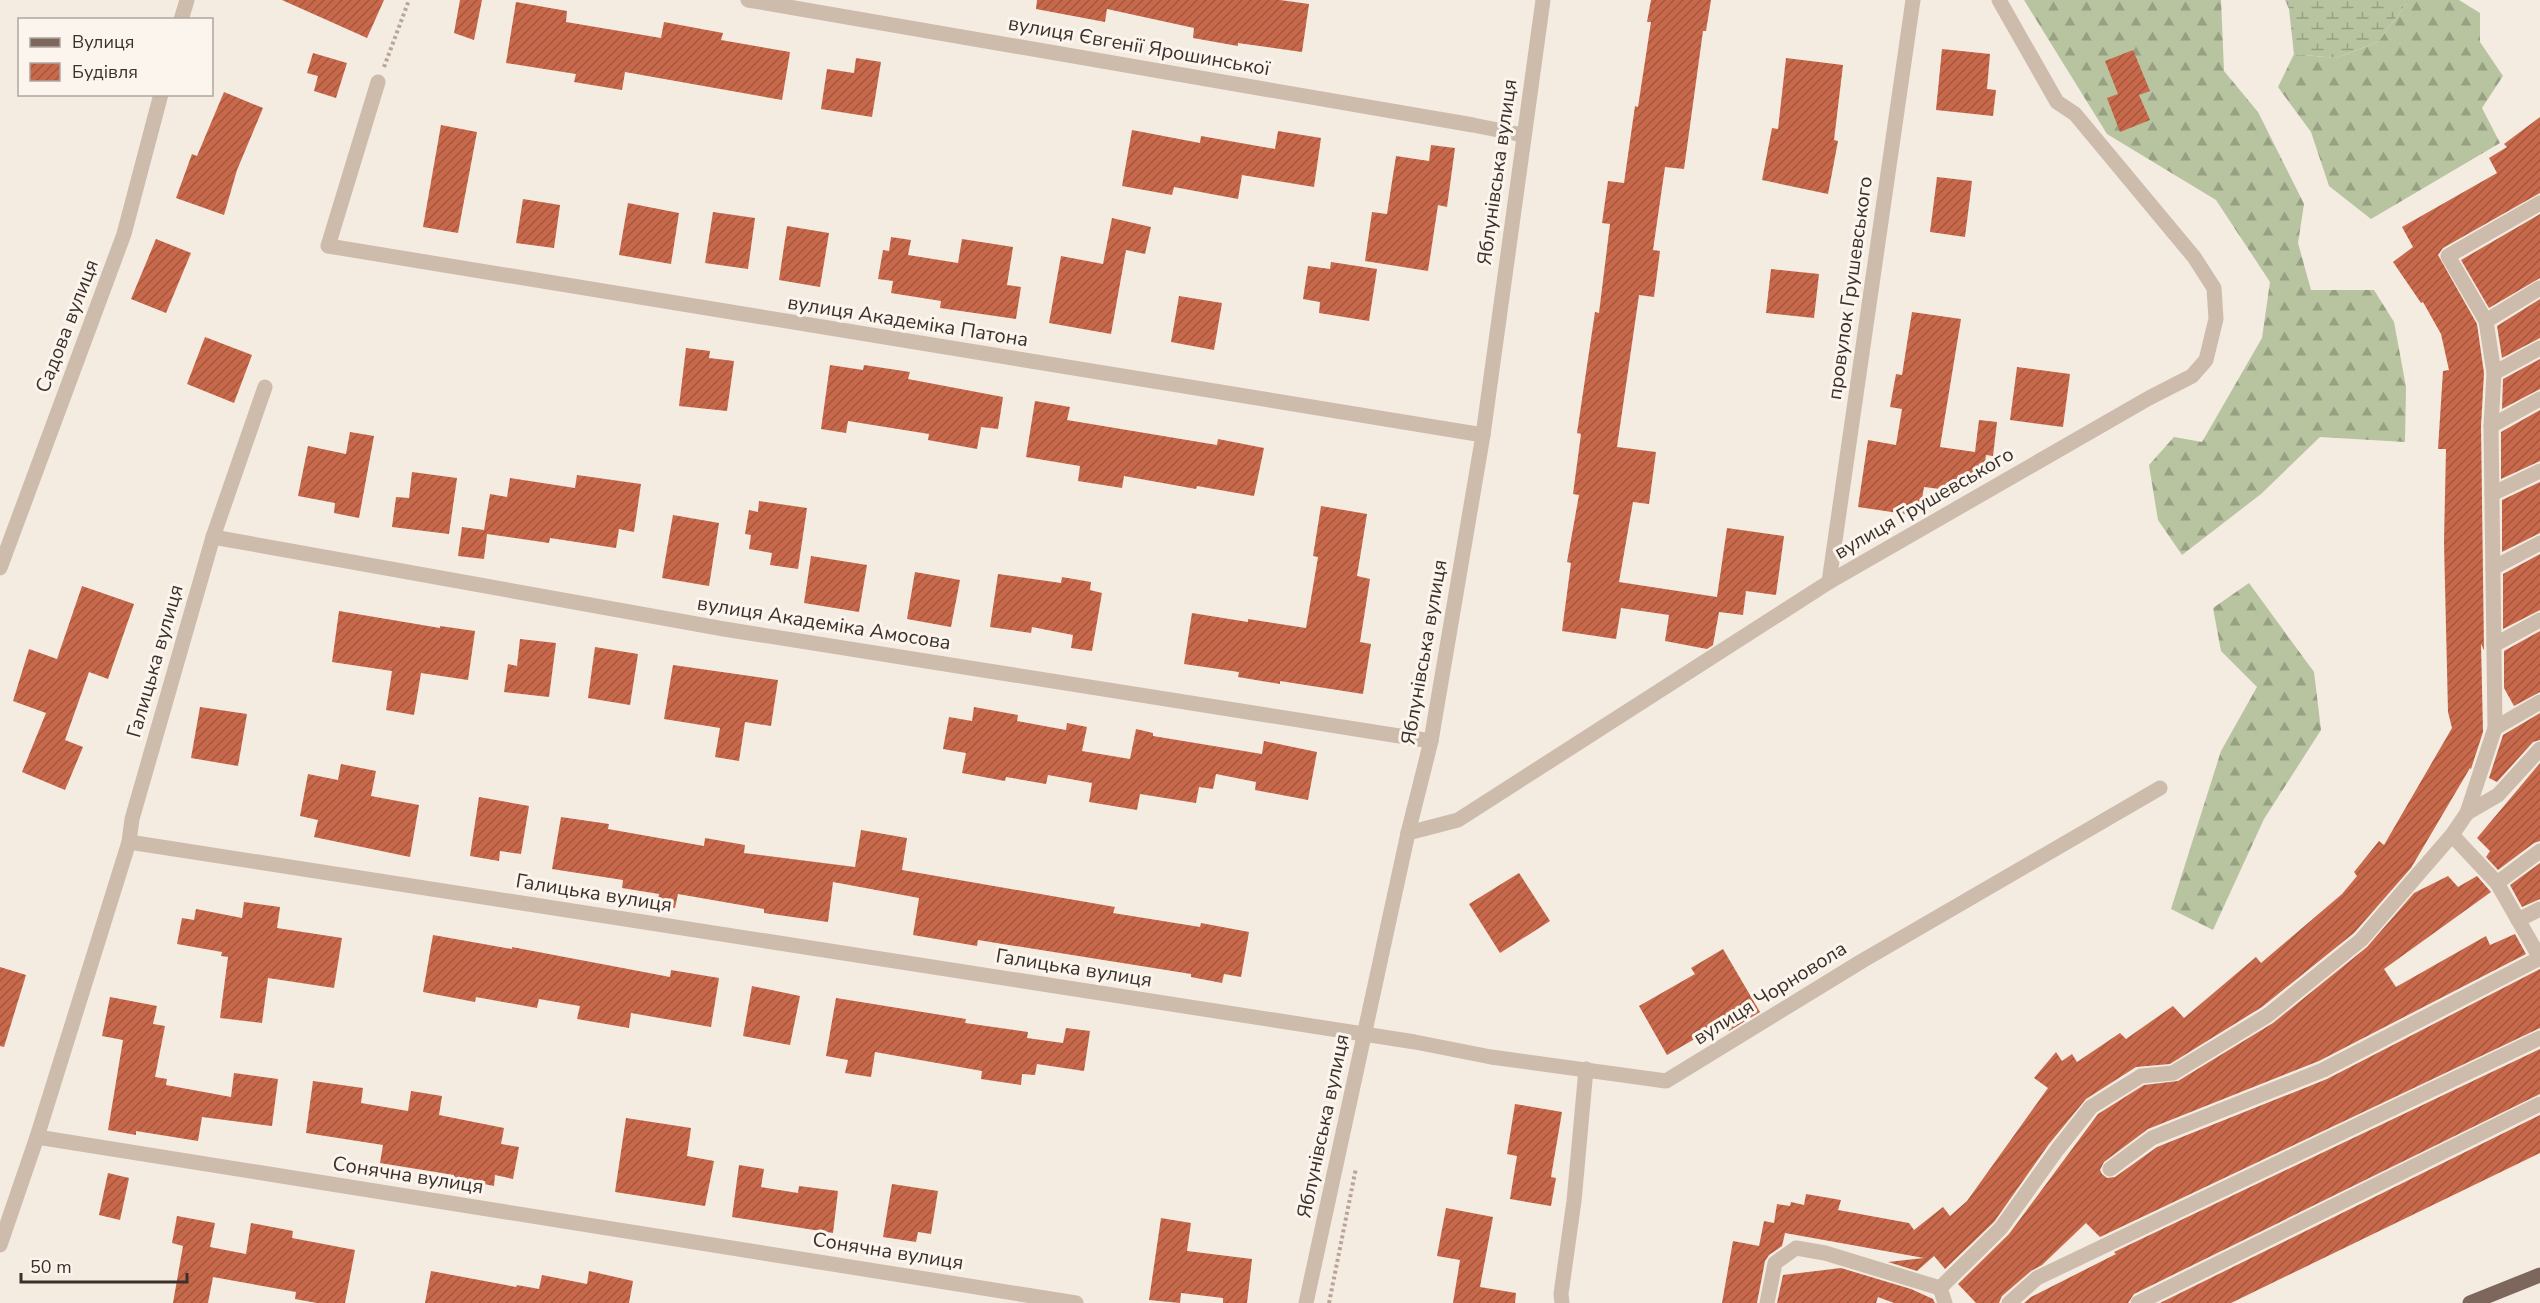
<svg xmlns="http://www.w3.org/2000/svg" width="2540" height="1303" font-family="'Nunito Sans',sans-serif">
<defs>
<pattern id="forest-firs" width="22" height="20" patternUnits="userSpaceOnUse" patternTransform="scale(1.5)"><rect width="22" height="20" fill="#b8c4a0"/><path d="M5 1l3.5 6h-7zM16 11l3.5 6h-7z" fill="#97a083"/></pattern>
<pattern id="wetland-marsh" width="20" height="14" patternUnits="userSpaceOnUse" patternTransform="scale(1.5)"><rect width="20" height="14" fill="#b8c4a0"/><path d="M1 5h8M5 5V1M11 12h8M15 12V8" fill="none" stroke="#97a083"/></pattern>
<pattern id="building-hatch" width="6" height="6" patternUnits="userSpaceOnUse" patternTransform="scale(1.5)"><rect width="6" height="6" fill="#c8694b"/><path d="M-1 1l2-2M0 6l6-6M5 7l2-2" fill="none" stroke="#a4573f"/></pattern>
</defs>
<rect width="100%" height="100%" fill="#f4ebe1"/>
<g fill="url(#forest-firs)">
<path d="M2024 0H2221L2224 71 2258 112 2304 204 2298 243 2311 290H2374L2394 322 2406 387 2405 442 2320 437 2261 494 2182 555 2158 520 2149 465 2174 437 2202 442 2262 338 2270 282 2216 200 2107 134Z"/>
<path d="M2409 0H2459L2480 13V42L2503 76 2482 108 2500 143 2371 219 2329 186 2311 132 2278 87 2294 54 2336 58 2378 42Z"/>
<path d="M2249 583 2314 672 2321 730 2264 819 2213 930 2171 909 2221 751 2257 687 2221 651 2213 608Z"/>
</g>
<path fill="url(#wetland-marsh)" d="M2285 0H2409L2378 42 2336 58 2294 54 2289 9Z"/>
<g fill="url(#building-hatch)">
<path d="M282 0H384L367 38Z"/>
<path d="M460 0H482L474 40 454 33Z"/>
<path d="M1037 0H1280L1309 4 1302 52 1238 43V46L1193 38 1194 28 1107 9 1105 22 1036 9Z"/>
<path d="M1651 0H1711L1706 31H1703L1684 169 1665 167 1653 250 1660 251 1654 297 1639 295 1617 447 1656 452 1649 504 1633 502 1619 582 1717 597 1727 528 1784 536 1776 595 1746 591 1743 615 1719 612 1713 645 1707 649 1665 641 1669 615 1621 608 1616 639 1562 631 1571 563 1567 562 1579 495 1573 494 1581 434 1577 433 1595 312 1599 313 1610 224 1602 223 1608 181 1624 183 1635 106 1638 107 1651 22H1647Z"/>
<path d="M516 2 567 11 566 22 661 38 664 22 723 33 721 40 790 52 782 100 625 72 622 90 574 82 576 74 506 63Z"/>
<path d="M1942 49 1990 54 1987 89 1996 90 1993 116 1936 110Z"/>
<path d="M2133 50 2150 91 2139 95 2150 120 2120 132 2107 98 2118 94 2105 61Z"/>
<path d="M313 53 347 63 336 98 314 91 318 76 307 73Z"/>
<path d="M856 58 881 62 872 117 821 109 827 69 854 73Z"/>
<path d="M1786 58 1843 65 1834 140 1838 141 1828 194 1762 180 1772 128 1778 129Z"/>
<path d="M224 92 263 108 237 170 224 215 176 198 192 154 197 156Z"/>
<path d="M2540 117V193L2443 248 2438 255 2477 324 2484 373 2481 426 2484 650 2481 644 2483 732 2471 769 2470 768 2411 868 2354 933 2262 1007 2170 1064 2136 1067 2086 1099 2049 1144 1994 1222 1945 1269 1934 1256 1917 1271 1888 1262 1924 1258 1785 1233 1782 1246 1769 1255 1765 1261 1757 1303H1722L1733 1241 1759 1246 1764 1221 1774 1223 1777 1204 1790 1206 1791 1202 1804 1205 1806 1194 1841 1200 1838 1210 1909 1223 1914 1230 1943 1207 1950 1216 1967 1201 2048 1088 2034 1078 2056 1052 2062 1061 2072 1054 2077 1062 2120 1033 2126 1039 2173 1006 2184 1018 2256 957 2261 963 2342 894 2357 876 2354 872 2379 841 2384 845 2452 728 2448 712 2444 542 2446 449H2438L2443 371 2449 370 2441 334 2423 302 2421 303 2393 262 2413 247 2402 227 2497 173 2489 158 2507 147 2504 144Z"/>
<path d="M441 125 477 132 458 233 423 227Z"/>
<path d="M1132 130 1200 143 1201 136 1275 149 1278 131 1321 138 1314 187 1242 175 1238 199 1174 187 1172 195 1122 186Z"/>
<path d="M1431 145 1455 148 1447 207 1438 205 1428 271 1365 261 1372 212 1387 214 1396 156 1429 161Z"/>
<path d="M1937 177 1972 181 1965 237 1930 232Z"/>
<path d="M523 199 560 205 554 248 516 243Z"/>
<path d="M628 203 679 213 671 264 619 255Z"/>
<path d="M713 212 755 218 748 269 705 263Z"/>
<path d="M2540 214V278L2489 308 2461 260Z"/>
<path d="M1112 218 1151 227 1145 254 1126 250 1111 334 1049 323 1061 256 1103 264Z"/>
<path d="M787 226 829 233 820 287 779 280Z"/>
<path d="M891 237 911 240 908 255 958 263 962 239 1013 247 1007 285 1021 287 1016 319 940 308 941 301 891 293 893 281 878 279 883 250 889 251Z"/>
<path d="M156 239 191 253 166 313 131 299Z"/>
<path d="M1331 262 1377 269 1369 321 1319 313 1320 302 1303 299 1308 266 1330 269Z"/>
<path d="M1771 269 1819 274 1814 318 1766 313Z"/>
<path d="M1179 296 1222 303 1214 350 1171 342Z"/>
<path d="M2540 299V338L2502 358 2497 326Z"/>
<path d="M1912 312 1961 319 1940 447 1975 452 1979 420 1997 422 1993 456 1986 455 1983 478 1958 475 1956 491 1924 487 1919 516 1858 507 1868 440 1896 445 1902 409 1890 407 1896 374 1902 375Z"/>
<path d="M205 337 252 355 234 403 187 384Z"/>
<path d="M686 348 710 351 709 358 734 361 727 411 679 406Z"/>
<path d="M2540 359V389L2502 409 2503 379Z"/>
<path d="M830 365 863 370 864 365 910 372 908 379 1003 397 998 429 981 427 977 449 928 440 929 434 848 421 846 433 821 429Z"/>
<path d="M2017 367 2070 374 2063 427 2010 420Z"/>
<path d="M1035 401 1070 407 1067 420 1217 445 1218 439 1264 448 1254 496 1197 486 1196 489 1124 476 1122 488 1078 481 1080 466 1026 457Z"/>
<path d="M2540 410V461L2501 479V432Z"/>
<path d="M350 432 374 436 359 518 334 513 335 503 298 496 308 446 346 454Z"/>
<path d="M412 472 457 478 449 534 392 527 396 497 409 498Z"/>
<path d="M577 475 641 484 634 532 619 529 616 548 550 538 549 543 487 534 484 559 458 556 462 527 484 530 490 494 507 497 510 478 575 488Z"/>
<path d="M2540 482V533L2502 552V500Z"/>
<path d="M759 501 807 508 798 569 770 565 772 553 749 549 751 535 745 534 749 510 758 512Z"/>
<path d="M1321 506 1367 514 1357 576 1370 579 1360 642 1371 644 1363 694 1280 681V684L1238 677 1239 672 1184 664 1192 613 1248 622V619L1306 628 1318 557 1313 556Z"/>
<path d="M673 515 719 523 709 586 662 578Z"/>
<path d="M2540 554V610L2503 629V574Z"/>
<path d="M811 556 867 565 859 612 804 603Z"/>
<path d="M915 572 960 580 951 627 907 619Z"/>
<path d="M998 574 1061 583 1062 577 1091 582 1090 590 1102 593 1092 651 1071 648 1073 635 1032 627 1031 633 990 627Z"/>
<path d="M82 586 134 604 108 679 89 672 65 740 83 747 65 790 22 772 46 713 13 701 29 649 57 659Z"/>
<path d="M339 611 440 628V626L475 631 468 680 421 673 414 715 386 710 392 671 332 662Z"/>
<path d="M2540 631V692L2514 706 2504 688V651Z"/>
<path d="M520 639 556 643 549 697 504 692 508 664 517 666Z"/>
<path d="M595 647 638 654 630 705 588 698Z"/>
<path d="M673 665 778 680 771 726 745 722 739 761 715 757 720 728 664 719Z"/>
<path d="M200 707 247 714 238 766 191 758Z"/>
<path d="M974 707 1018 715 1017 721 1066 730 1067 723 1087 727 1082 751 1130 759 1136 729 1153 733V736L1262 754 1264 741 1317 752 1308 800 1255 790 1256 782 1216 774 1213 789 1199 787 1196 803 1140 794 1137 810 1089 802 1092 783 1048 775 1046 784 1006 777 1005 781 962 773 966 753 943 749 949 717 972 721Z"/>
<path d="M2540 713V740L2533 742 2497 782 2489 778 2503 735Z"/>
<path d="M2540 763V841L2534 843 2498 870 2486 857 2490 851 2477 838Z"/>
<path d="M341 764 376 771 371 796 419 805 410 857 314 837 318 820 300 816 308 774 338 780Z"/>
<path d="M479 797 529 806 521 854 500 851 499 861 470 856Z"/>
<path d="M561 817 609 824 608 829 704 846 705 838 745 845 744 853 855 867 861 830 907 838 902 870 1115 907 1113 913 1200 927 1201 923 1249 932 1241 977 1224 974 1222 983 1191 977V974L978 940 977 946 913 935 919 898 833 882 828 922 764 913V909L678 894 675 908 657 905 659 894 622 888 623 880 552 869Z"/>
<path d="M2540 863V899L2522 907 2510 885Z"/>
<path d="M1519 873 1550 921 1500 953 1469 904Z"/>
<path d="M2448 876 2458 887 2477 876 2491 892 2384 969 2396 987 2486 936 2490 945 2515 934 2526 954 2319 1061 2148 1129 2104 1162 2100 1170 2102 1174 2107 1178 2115 1177 2157 1147 2327 1079 2540 969V1028L2100 1237 2086 1223 2042 1265 2031 1271 2002 1296 1999 1303H1976L1958 1284 2009 1234 2098 1114 2144 1085 2178 1081 2273 1023 2367 947 2414 893Z"/>
<path d="M244 902 280 907 277 928 342 938 334 988 268 978 262 1023 220 1018 228 957 221 956 222 952 177 944 182 918 194 920 196 909 242 918Z"/>
<path d="M433 935 512 949V947L670 977 671 970 719 978 711 1027 631 1013 629 1028 577 1019 580 1006 539 999 537 1008 476 997 475 1002 423 992Z"/>
<path d="M1723 949 1760 1012 1729 1031 1724 1022 1667 1055 1639 1006 1695 974 1691 968Z"/>
<path d="M0 967 26 975 4 1047 0 1046Z"/>
<path d="M752 986 800 996 790 1045 743 1036Z"/>
<path d="M110 997 157 1006 153 1024 165 1026 155 1077 167 1079 166 1085 231 1097 234 1073 278 1079 272 1126 202 1117 198 1141 136 1131V1135L108 1130 123 1040 102 1036Z"/>
<path d="M836 998 966 1019 965 1023 1028 1032 1027 1038 1063 1043 1066 1028 1090 1031 1084 1071 1037 1064 1035 1075 1022 1074 1021 1085 981 1079 982 1071 875 1052 871 1077 845 1073 848 1060 826 1056Z"/>
<path d="M2540 1049V1094L2134 1294 2128 1303H2024L2031 1297 2116 1254 2114 1252Z"/>
<path d="M313 1081 363 1088 361 1103 408 1111 411 1091 442 1096 439 1115 504 1128 501 1144 519 1147 513 1179 495 1175 494 1186 454 1178V1175L380 1163 383 1145 306 1133Z"/>
<path d="M1515 1104 1562 1112 1551 1177 1556 1178 1551 1206 1510 1199 1517 1156 1507 1154Z"/>
<path d="M2540 1115V1153L2231 1303H2160Z"/>
<path d="M626 1118 691 1128 687 1156 714 1161 705 1206 615 1192Z"/>
<path d="M739 1165 764 1169 761 1187 798 1193 799 1186 838 1191 833 1233 732 1217Z"/>
<path d="M108 1173 129 1178 120 1220 99 1215Z"/>
<path d="M892 1184 938 1191 931 1234 918 1232 916 1242 883 1237Z"/>
<path d="M1446 1208 1493 1217 1480 1287 1516 1293 1515 1303H1453L1460 1260 1437 1256Z"/>
<path d="M177 1216 215 1223 210 1247 246 1254 251 1223 293 1231 292 1238 355 1250 345 1303H317L295 1299 296 1292 213 1277 208 1303H173L183 1246 172 1243Z"/>
<path d="M1161 1218 1191 1223 1187 1251 1252 1259 1247 1303H1223V1298L1181 1293 1180 1303 1149 1300Z"/>
<path d="M1841 1268 1911 1289 1933 1299 1935 1303H1894L1878 1297 1876 1303H1777L1783 1275Z"/>
<path d="M431 1271 516 1287 517 1285 539 1289 542 1275 587 1284 589 1271 633 1281 629 1303H425Z"/>
</g>
<g fill="none" stroke-linecap="round" stroke-linejoin="round">
<g stroke="#b9a596" stroke-width="4" stroke-dasharray="3 3" stroke-linecap="butt">
<path d="M384 67 409 0"/>
<path d="M1329 1303 1356 1168"/>
</g>
<g stroke="#cdbbac" stroke-width="15">
<path d="M748 0 1473 125 1523 135"/>
<path d="M181 20 187 0"/>
<path d="M378 82 328 246 1483 435"/>
<path d="M2486 321 2540 288"/>
<path d="M2494 373 2540 348"/>
<path d="M265 387 213 537 132 819 129 842 1415 1042 1491 1057 1666 1081 1862 961 2160 788"/>
<path d="M2491 426 2540 399"/>
<path d="M2492 494 2540 471"/>
<path d="M213 537 724 629 1431 741"/>
<path d="M0 568 124 234 161 94"/>
<path d="M2493 568 2540 543"/>
<path d="M1829 582 1913 0"/>
<path d="M2494 645 2540 620"/>
<path d="M2495 728 2540 702"/>
<path d="M2467 813 2498 795 2540 749"/>
<path d="M1408 833 1458 820 1829 582 2149 398 2192 376 2206 360 2216 319 2214 288 2194 257 2075 114 2057 102 1999 0"/>
<path d="M2452 835 2497 883 2540 958"/>
<path d="M129 842 37 1137 1076 1303"/>
<path d="M2497 883 2540 851"/>
<path d="M2518 920 2540 909"/>
<path d="M2110 1169 2152 1138 2323 1070 2540 958"/>
<path d="M0 1245 37 1137"/>
<path d="M1306 1303 1408 833 1431 741 1483 435 1543 0"/>
<path d="M1562 1303 1561 1294 1574 1201 1586 1069"/>
<path d="M1767 1303 1775 1263 1796 1248 1825 1253 1940 1288"/>
<path d="M1945 1303 1940 1288 2001 1228 2057 1150 2091 1107 2141 1076 2173 1073 2268 1015 2361 940 2452 835 2467 813 2495 728 2491 426 2494 373 2486 321 2448 256 2540 203"/>
<path d="M2009 1303 2037 1278 2540 1038"/>
<path d="M2138 1303 2540 1104"/>
</g>
<path stroke="#7d675c" stroke-width="15" d="M2470 1303 2540 1275"/>
</g>
<g text-anchor="middle" dominant-baseline="central" stroke-width="6" stroke-linejoin="round" paint-order="stroke">
<g font-size="20" fill="#3b302b" stroke="#fbf5ee">
<text transform="translate(1139 46) rotate(10)">вулиця Євгенії Ярошинської</text>
<text transform="translate(1497 172) rotate(-82)">Яблунівська вулиця</text>
<text transform="translate(1850 288) rotate(-82)">провулок Грушевського</text>
<text transform="translate(908 321) rotate(9)">вулиця Академіка Патона</text>
<text transform="translate(67 326) rotate(-69)">Садова вулиця</text>
<text transform="translate(1924 503) rotate(-30)">вулиця Грушевського</text>
<text transform="translate(824 623) rotate(9)">вулиця Академіка Амосова</text>
<text transform="translate(1424 652) rotate(-80)">Яблунівська вулиця</text>
<text transform="translate(155 661) rotate(-74)">Галицька вулиця</text>
<text transform="translate(594 893) rotate(9)">Галицька вулиця</text>
<text transform="translate(1074 968) rotate(9)">Галицька вулиця</text>
<text transform="translate(1770 993) rotate(-32)">вулиця Чорновола</text>
<text transform="translate(1323 1126) rotate(-78)">Яблунівська вулиця</text>
<text transform="translate(408 1175) rotate(9)">Сонячна вулиця</text>
<text transform="translate(888 1251) rotate(9)">Сонячна вулиця</text>
</g>
</g>
<rect x="18" y="18" width="195" height="78" fill="#fbf5ee" stroke="#aea6a0" stroke-width="1.5"/>
<rect x="30" y="38" width="30" height="9" fill="#7d675c" stroke="#aea6a0" stroke-width="1.5"/>
<text x="72" y="48" font-size="18" fill="#3b302b">Вулиця</text>
<rect x="30" y="63" width="30" height="18" fill="url(#building-hatch)" stroke="#aea6a0" stroke-width="1.5"/>
<text x="72" y="78" font-size="18" fill="#3b302b">Будівля</text>
<path d="M21 1273v9h166v-9" fill="none" stroke="#3b302b" stroke-width="3"/>
<text x="30" y="1273" font-size="18" fill="#3b302b" stroke="#fbf5ee" stroke-width="4.5" paint-order="stroke">50 m</text>
</svg>
